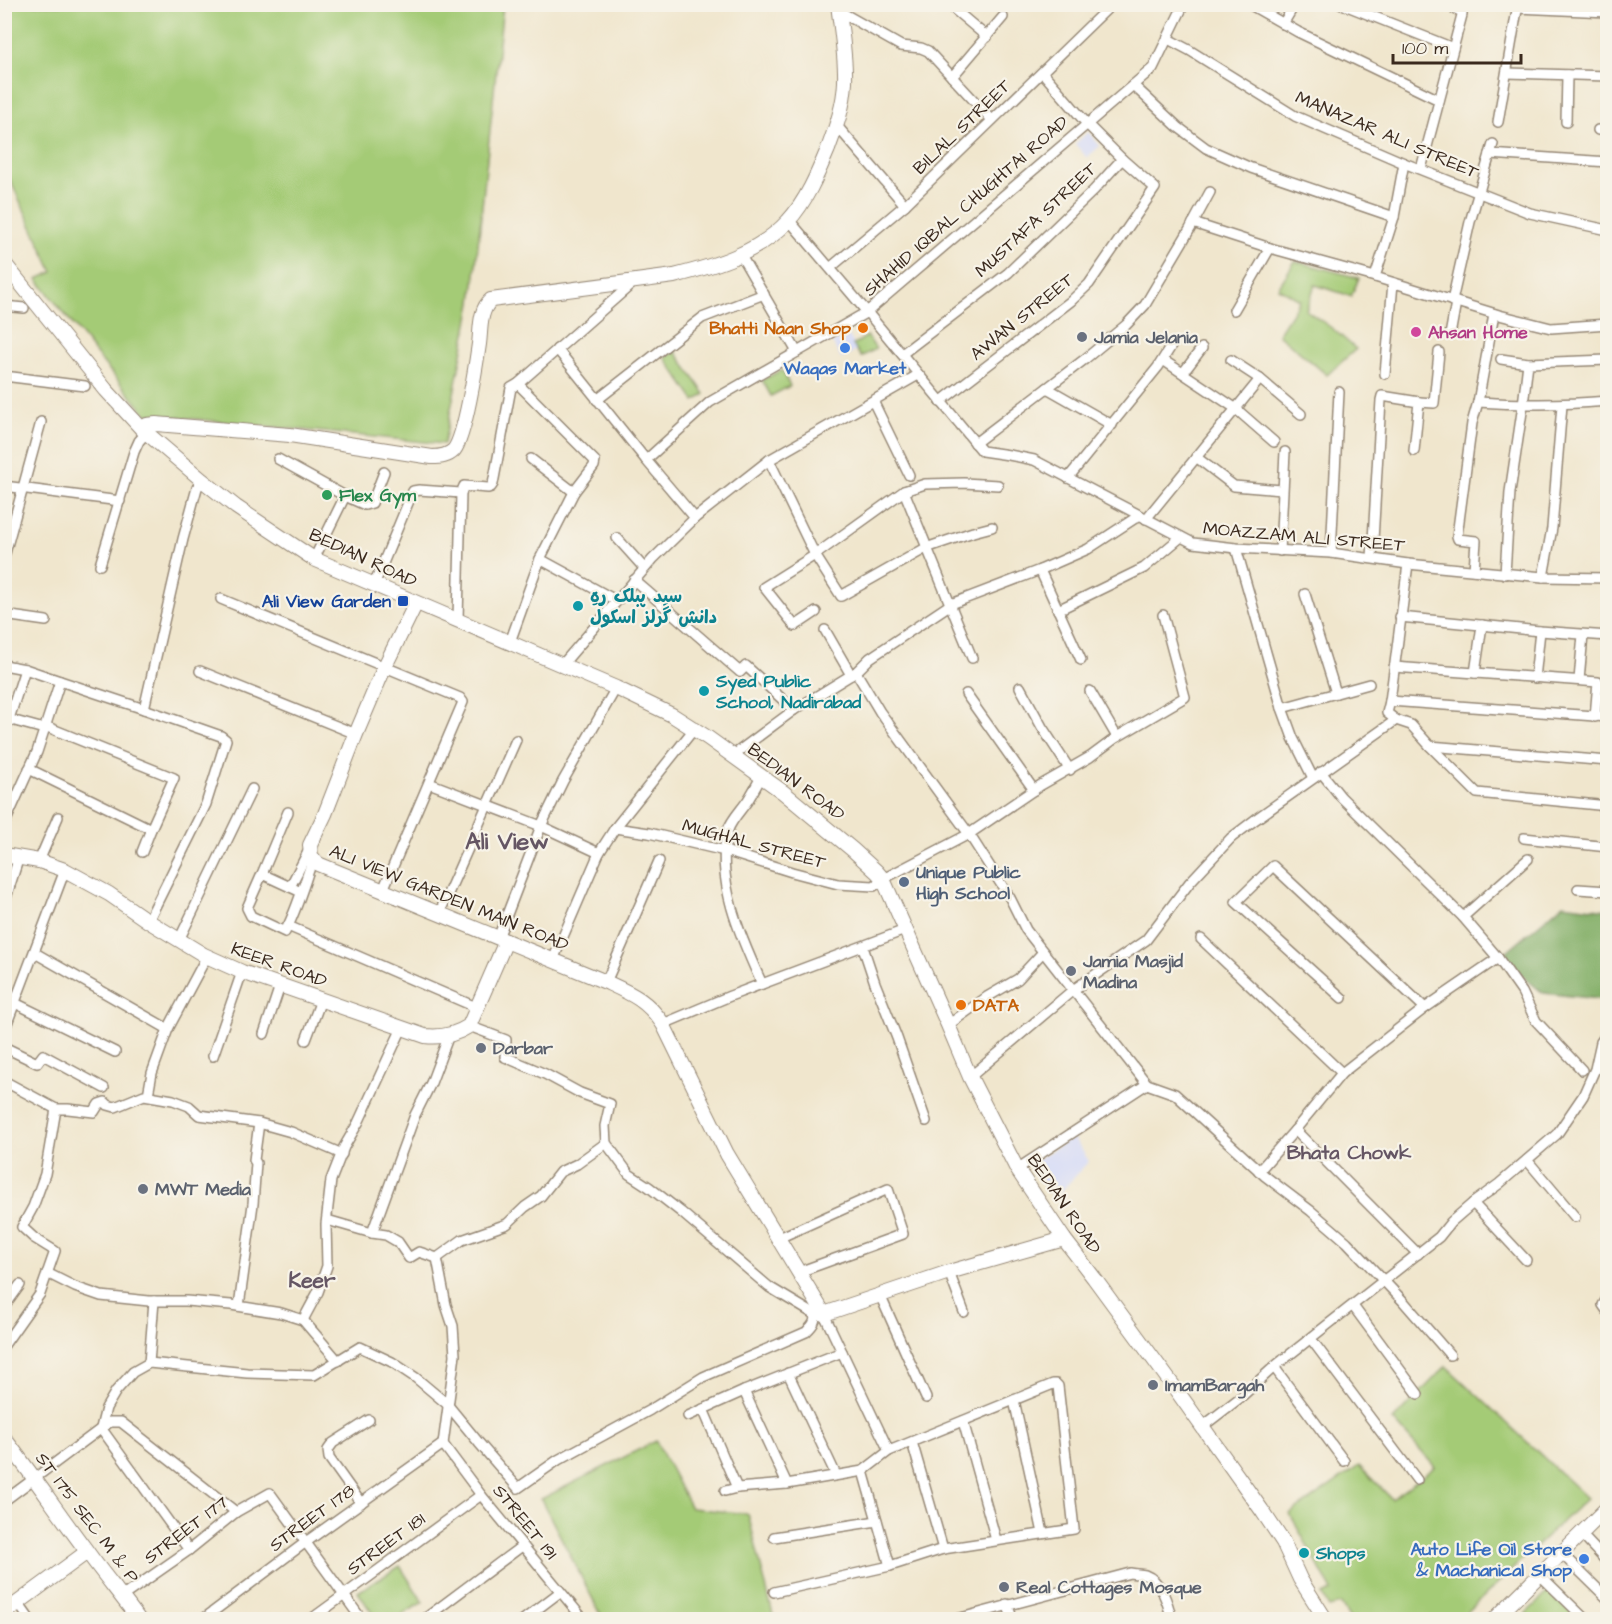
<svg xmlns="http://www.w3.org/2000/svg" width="1612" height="1624" font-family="'Architects Daughter','Playpen Sans Arabic',sans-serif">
<rect width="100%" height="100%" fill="#f7f3e8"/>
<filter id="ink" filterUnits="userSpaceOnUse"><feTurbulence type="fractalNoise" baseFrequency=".0167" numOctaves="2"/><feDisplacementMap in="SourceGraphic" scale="12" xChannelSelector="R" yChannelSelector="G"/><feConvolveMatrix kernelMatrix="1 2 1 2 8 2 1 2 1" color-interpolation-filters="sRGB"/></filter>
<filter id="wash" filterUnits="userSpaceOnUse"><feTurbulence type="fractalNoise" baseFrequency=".008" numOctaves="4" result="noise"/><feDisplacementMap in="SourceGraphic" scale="24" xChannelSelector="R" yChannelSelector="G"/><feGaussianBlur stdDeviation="1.35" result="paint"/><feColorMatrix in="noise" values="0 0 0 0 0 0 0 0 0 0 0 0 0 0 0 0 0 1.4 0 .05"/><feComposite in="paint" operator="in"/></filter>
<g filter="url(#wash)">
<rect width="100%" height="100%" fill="#f0e6cd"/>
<g fill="#d3d9f9">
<path d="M1088 132 1100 146 1087 158 1075 144Z"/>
<path d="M848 334 857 350 841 359 832 342Z"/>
<path d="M1073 1137 1089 1161 1054 1199 1030 1164Z"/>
</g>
<g fill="#a4cb76" stroke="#707a4a" stroke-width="1.5">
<path d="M4 5H503L472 303 444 444 146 414 100 359 37 279 53 272 5 169Z"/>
<path d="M1295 261 1359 278 1351 296 1315 285 1306 310 1333 329 1356 349 1327 375 1278 334 1300 300 1278 288Z"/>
<path d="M867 336 876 349 861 357 853 345Z"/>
<path d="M675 351 705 394 695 401 665 358Z"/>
<path d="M782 370 790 386 771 396 762 380Z"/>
<path d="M1446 1366 1587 1498 1460 1619H1350L1341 1604 1329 1607 1322 1595 1332 1591 1290 1514 1359 1466 1392 1499 1435 1467 1393 1420Z"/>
<path d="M656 1441 691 1508 748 1514 774 1619H603L541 1499Z"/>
<path d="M400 1566 423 1602 396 1619H376L358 1592Z"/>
<path d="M1552 1589 1580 1619H1532L1526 1613Z"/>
</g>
<path fill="#83af67" stroke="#5f6c42" stroke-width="1.5" d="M1563 904 1607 910V1000L1543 993 1500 957Z"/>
</g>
<g filter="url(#ink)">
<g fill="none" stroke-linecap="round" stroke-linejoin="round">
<g stroke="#968876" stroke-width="12">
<g id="street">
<path d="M948 4 987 37"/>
<path d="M1249 4 1298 32 1439 100"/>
<path d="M1342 4 1453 48"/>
<path d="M1517 8 1608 12"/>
<path d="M839 11 901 46 921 48 928 51 992 120"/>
<path d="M1283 24 1295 4"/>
<path d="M1168 39 1189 50 1295 116 1404 163 1530 213 1608 230"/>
<path d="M1507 73 1608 76"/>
<path d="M952 77 1003 17"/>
<path d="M1133 85 1178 127 1206 148 1251 168 1394 217"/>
<path d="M1498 122 1518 4"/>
<path d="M1566 122 1567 75"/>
<path d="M837 126 905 205"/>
<path d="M1598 130 1608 131"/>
<path d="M1490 154 1608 162"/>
<path d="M1404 163 1394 217 1375 277 1499 315 1551 328 1608 324"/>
<path d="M1421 169 1462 15V12L1445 4"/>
<path d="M789 220 867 312 1153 68 1184 4"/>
<path d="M1193 223 1270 248 1375 277"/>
<path d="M740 254 797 352"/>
<path d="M830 268 905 205 1112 4"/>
<path d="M1452 301 1470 222 1493 144"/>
<path d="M4 306 24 308"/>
<path d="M1234 310 1270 248"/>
<path d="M1450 335 1456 302"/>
<path d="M557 349 646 460 695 518"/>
<path d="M902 354 1008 273 1094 190 1122 159 1087 124 1043 73"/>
<path d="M1501 359 1528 363"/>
<path d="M1163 360 1235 408 1274 442"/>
<path d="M1231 360 1260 379"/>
<path d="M1183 373 1202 348"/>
<path d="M1385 374 1393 283"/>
<path d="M4 376 85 386"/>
<path d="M1047 388 1112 425"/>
<path d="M597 400 702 318 764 294"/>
<path d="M873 401 909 475"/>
<path d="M940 402 1071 301 1089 284 1155 188 1122 159"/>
<path d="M1419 402 1434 403 1439 352"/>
<path d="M1478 402C1523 405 1563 405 1608 401"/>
<path d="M975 443 1085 359 1126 325 1145 305 1190 229 1210 192"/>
<path d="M1196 457 1234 486 1282 490"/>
<path d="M278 459 345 496 365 505 372 503 384 472"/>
<path d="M531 459 574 492"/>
<path d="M646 460 710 402 867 312 982 451 1009 455 1034 460 1193 543 1236 548 1331 553 1408 564 1543 577 1608 578"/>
<path d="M769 460 815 555 841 596 926 548 973 532 992 527"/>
<path d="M1068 478 1158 367 1173 343"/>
<path d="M4 486 120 501"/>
<path d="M904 491 972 658"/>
<path d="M1146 519 1260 379 1301 414"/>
<path d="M617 538 644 568"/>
<path d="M1236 548 1282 708 1293 738 1313 778"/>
<path d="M1280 551 1285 452"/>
<path d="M1331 553 1339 392"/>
<path d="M4 557 41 422"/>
<path d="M1372 558 1381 400 1382 396 1419 402 1414 451"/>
<path d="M314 559 345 496"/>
<path d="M540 559 617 601"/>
<path d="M100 565 134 452 139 441 146 433"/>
<path d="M1040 570 1081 660"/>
<path d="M1474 570 1476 541 1458 539 1457 536 1472 423 1478 402 1494 314"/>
<path d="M1505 574 1510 492 1523 405 1528 363 1608 360"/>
<path d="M1543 577 1552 528 1562 405"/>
<path d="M634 580 740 672 746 666 794 710"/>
<path d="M374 585 413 491 419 490 461 493"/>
<path d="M1305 594 1336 693"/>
<path d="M221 599 460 698 463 702 383 890"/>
<path d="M1058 610 1144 568 1181 537"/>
<path d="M816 612 795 626 764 587 815 555 904 491 925 484 964 483 998 485"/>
<path d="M4 615 46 621"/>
<path d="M1400 617 1540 631 1608 636"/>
<path d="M458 620 461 493 464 486 488 488 491 487 493 484 511 388 518 384 634 282"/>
<path d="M825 630 851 675"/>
<path d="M510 642 540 559 574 492 594 466 595 461 518 384"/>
<path d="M4 665 25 669 60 681"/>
<path d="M562 665 653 559 695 518 769 460 918 375"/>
<path d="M1394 667 1598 682 1595 717"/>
<path d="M200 671 356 734"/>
<path d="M856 672 880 712 969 834 1010 898 1026 930 1147 1084 1017 1169"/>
<path d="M1475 673 1482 625"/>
<path d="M1535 678 1540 631"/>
<path d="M1579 680 1583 635"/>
<path d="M1020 687 1042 727 1070 770"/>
<path d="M1090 691 1117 737"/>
<path d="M966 694 1034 790"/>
<path d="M1390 701 1408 564"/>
<path d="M1282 708 1369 684"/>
<path d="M144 709 221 736 226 740 206 804 148 921"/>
<path d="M1608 717 1390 701 1387 713 1396 720 1411 725 1430 746 1608 761"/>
<path d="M4 718 44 729"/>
<path d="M9 719 25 669"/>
<path d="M1430 746 1477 793 1608 806"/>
<path d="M732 756 794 710 856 672 870 658 951 604 1040 570 1088 549 1140 515"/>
<path d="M29 769 151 829 174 778 45 726"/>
<path d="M1321 772 1341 797 1463 917 1498 958 1522 992 1536 1021 1582 1070"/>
<path d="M762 776C757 784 753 792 748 800 742 809 731 820 728 830 714 880 742 940 762 984"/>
<path d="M429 783 541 826 599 853"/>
<path d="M4 825 37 752 60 681 144 709 183 539 197 488 202 480"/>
<path d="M615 828 649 833 725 851 792 872 838 884 874 886 883 879 969 834 1041 785 1090 757 1117 737 1185 697 1163 615"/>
<path d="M1524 838 1608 847"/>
<path d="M142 852 151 829"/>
<path d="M39 861 58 817"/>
<path d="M262 874 288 812"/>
<path d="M290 887 309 850"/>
<path d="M1578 889 1608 891"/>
<path d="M301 892 262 874 247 908 251 916 285 932C297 910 304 883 313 859"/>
<path d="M4 904 19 857"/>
<path d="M439 914 516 740"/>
<path d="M1463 917 1528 859"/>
<path d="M288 926 478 1008"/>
<path d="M498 938 541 826 563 781 616 688"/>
<path d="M1201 939 1342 1073"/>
<path d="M179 940 252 789"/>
<path d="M863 947 875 983 897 1038 926 1121"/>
<path d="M35 953 168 1029"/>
<path d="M553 960 599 853 615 828 694 729"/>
<path d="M606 982 659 861"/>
<path d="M1342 998 1236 902 1273 866 1425 1008"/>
<path d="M15 1003 115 1052"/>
<path d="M663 1024 730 996 905 930"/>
<path d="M948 1025 987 997 1018 979 1043 952"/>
<path d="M4 1031 65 870"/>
<path d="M264 1034 280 986"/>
<path d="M306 1040 321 1000"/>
<path d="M4 1047 37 1063 43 1055 104 1088"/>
<path d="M213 1056 242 972"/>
<path d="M970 1077 1073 990 1146 940 1190 882 1231 838 1256 819 1396 720"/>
<path d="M4 1081 56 1109 45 1174 33 1207 22 1227 34 1238 55 1251 40 1294 4 1345"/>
<path d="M1147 1084 1175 1094 1265 1176 1311 1211 1347 1242 1403 1301 1450 1355"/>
<path d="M148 1095 152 1073 168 1029 207 956"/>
<path d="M56 1109H68L94 1112 99 1104 105 1102 108 1105 115 1107 144 1095 173 1100 189 1106 199 1115 259 1123 291 1132 342 1154"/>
<path d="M1295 1130 1342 1073 1425 1008 1498 958"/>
<path d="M1527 1160 1575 1217"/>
<path d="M1259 1171 1295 1130 1418 1254"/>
<path d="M1473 1203 1526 1260"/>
<path d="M327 1220 372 1233 386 1235 398 1242 409 1258 419 1252 437 1258"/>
<path d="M372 1233 415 1115 431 1083 449 1035"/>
<path d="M779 1238 888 1189 903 1234 799 1272"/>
<path d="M437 1258 462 1240 507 1224 525 1207 541 1196 560 1172 577 1164 606 1143"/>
<path d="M437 1258 446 1305 453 1326 455 1355 443 1444"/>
<path d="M949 1272 964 1312"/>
<path d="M47 1273 75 1287 101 1296 149 1301H186L231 1305 281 1313 303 1320 338 1361"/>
<path d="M880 1295 926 1398"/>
<path d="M1608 1297 1603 1305 1608 1312"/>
<path d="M239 1306 253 1204 256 1163 254 1160 259 1123"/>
<path d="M1353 1306 1418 1394"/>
<path d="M4 1307 20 1285"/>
<path d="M824 1314 889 1451"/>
<path d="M303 1320 318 1292 327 1266 326 1224 331 1180 344 1147 358 1123 402 1028"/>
<path d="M1311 1339 1417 1480"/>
<path d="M149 1363 154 1301"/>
<path d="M1274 1367 1344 1461"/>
<path d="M788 1373 836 1475"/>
<path d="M744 1391 787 1484"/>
<path d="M1014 1400 1043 1533"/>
<path d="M703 1409 737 1488"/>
<path d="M688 1416 744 1391 842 1352"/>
<path d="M963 1421 996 1540"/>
<path d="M1202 1427 1241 1397 1274 1367 1439 1237 1451 1222 1473 1203 1499 1184 1557 1134 1583 1096 1595 1069 1601 1042 1608 1032"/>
<path d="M912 1442 943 1549"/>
<path d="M443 1444 481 1495 584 1620"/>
<path d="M863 1471 890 1566"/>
<path d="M725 1491 737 1488 787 1484 863 1471 889 1451 1053 1384H1056L1058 1386 1074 1529 943 1549 890 1566 774 1592"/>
<path d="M4 1501 110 1422H121L236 1512"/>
<path d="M361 1503 329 1458 328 1450 333 1443 369 1420"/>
<path d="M1580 1533 1608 1563"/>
<path d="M774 1537 877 1521"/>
<path d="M189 1550 101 1428 106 1408 116 1391 133 1372 149 1363 247 1373 314 1375 360 1347 392 1362 416 1378 447 1404 479 1443 518 1488 558 1460 650 1410 703 1377 806 1332C811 1327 817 1322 814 1314L769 1287 681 1212 649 1187 629 1174 606 1143 605 1126 610 1104 580 1093 545 1074 505 1057 506 1040 469 1026"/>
<path d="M1561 1553 1608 1599"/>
<path d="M1539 1574 1586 1620"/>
<path d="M123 1596 189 1550 236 1512 270 1493 362 1620"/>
<path d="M18 1603 30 1620"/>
<path d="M1007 1604 1013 1620"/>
<path d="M202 1620 306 1542 443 1444"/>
<path d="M310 1620 481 1495"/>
<path d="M423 1620 522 1546"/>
<path d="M523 1620 560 1592"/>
<path d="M953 1620 1130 1573C1135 1574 1140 1574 1145 1575 1162 1581 1168 1604 1172 1620"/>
<path d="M1156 1620 1171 1616"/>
</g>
</g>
<g stroke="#968876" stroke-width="16">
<g id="secondary">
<path d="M4 263 106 390 142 429 202 480 236 507 314 559 616 688 672 715 708 738 783 792 853 850 877 872 883 879 948 1025 970 1077 1017 1169 1064 1239 1094 1278 1177 1391 1263 1512 1283 1542 1300 1579 1326 1620"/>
<path d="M142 429 147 425 156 424 290 435 432 457C441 457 448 456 454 450 465 436 476 365 479 344 481 330 479 310 491 300L674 276C714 266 759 253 788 221 806 202 818 173 828 149 836 127 844 106 845 82 846 57 841 30 838 4"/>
<path d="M416 603 385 666 356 734 325 814 310 845 311 856 318 864 606 982C632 994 647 1000 663 1024L727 1154 824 1314 949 1272 1064 1239"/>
<path d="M4 855 39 861 65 870 109 894 148 921 204 955 242 972 425 1036C441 1038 455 1035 469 1026L506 941"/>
<path d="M4 1438C33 1475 58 1513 86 1550 103 1574 122 1596 139 1620"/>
<path d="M4 1613 87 1552"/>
<path d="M1494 1620 1608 1507"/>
</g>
</g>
<use href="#street" stroke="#fff" stroke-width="9"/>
<use href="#secondary" stroke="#fff" stroke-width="14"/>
</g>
</g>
<g fill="#e8710a" stroke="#f7f3e8" stroke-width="2">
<circle cx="863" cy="328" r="6"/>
<circle cx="961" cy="1005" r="6"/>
</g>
<circle fill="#d1479c" stroke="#f7f3e8" stroke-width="2" cx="1416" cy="332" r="6"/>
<g fill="#6b7280" stroke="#f7f3e8" stroke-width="2">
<circle cx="1082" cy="337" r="6"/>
<circle cx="1071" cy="971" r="6"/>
<circle cx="481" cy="1048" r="6"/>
<circle cx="143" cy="1189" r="6"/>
<circle cx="1153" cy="1385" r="6"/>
<circle cx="1004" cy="1587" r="6"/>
</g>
<g fill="#3f7fe0" stroke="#f7f3e8" stroke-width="2">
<circle cx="845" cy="348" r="6"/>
<circle cx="1584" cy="1559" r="6"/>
</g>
<circle fill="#2e9e5b" stroke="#f7f3e8" stroke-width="2" cx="327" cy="495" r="6"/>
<rect fill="#1a4fb4" stroke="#f7f3e8" stroke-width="2" x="397" y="595" width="12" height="12" rx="3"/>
<g fill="#0f9aa8" stroke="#f7f3e8" stroke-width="2">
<circle cx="578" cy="606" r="6"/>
<circle cx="704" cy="691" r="6"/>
<circle cx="1304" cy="1553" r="6"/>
</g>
<circle fill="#5c6f8a" stroke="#f7f3e8" stroke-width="2" cx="904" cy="882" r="6"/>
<g text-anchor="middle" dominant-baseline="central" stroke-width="4.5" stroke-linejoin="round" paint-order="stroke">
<g font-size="18" fill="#3b2a1e" stroke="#f7f3e8">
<text transform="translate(962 127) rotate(-44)">BILAL STREET</text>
<text transform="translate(1387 135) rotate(23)">MANAZAR ALI STREET</text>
<text transform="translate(966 206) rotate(-41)">SHAHID IQBAL CHUGHTAI ROAD</text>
<text transform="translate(1036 220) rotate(-43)">MUSTAFA STREET</text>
<text transform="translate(1022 317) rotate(-39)">AWAN STREET</text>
<text transform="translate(1304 537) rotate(5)">MOAZZAM ALI STREET</text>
<text transform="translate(363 558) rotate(25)">BEDIAN ROAD</text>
<text transform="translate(796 782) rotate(37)">BEDIAN ROAD</text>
<text transform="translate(754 844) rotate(15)">MUGHAL STREET</text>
<text transform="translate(449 898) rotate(22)">ALI VIEW GARDEN MAIN ROAD</text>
<text transform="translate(279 965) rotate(20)">KEER ROAD</text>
<text transform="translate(1064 1204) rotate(56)">BEDIAN ROAD</text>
<text transform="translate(87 1518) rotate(53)">ST 175 SEC M &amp; P</text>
<text transform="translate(312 1518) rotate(-36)">STREET 178</text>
<text transform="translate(525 1522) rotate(51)">STREET 191</text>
<text transform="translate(186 1530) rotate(-37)">STREET 177</text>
<text transform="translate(386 1544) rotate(-36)">STREET 181</text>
</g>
<g font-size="18" font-weight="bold" fill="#c56008" stroke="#f7f3e8" text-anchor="end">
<text x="851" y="328">Bhatti Naan Shop</text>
<text x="973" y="1005" text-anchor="start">DATA</text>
</g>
<g font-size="18" font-weight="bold" fill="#b23c85" stroke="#f7f3e8" text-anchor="start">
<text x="1428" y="332">Ahsan Home</text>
</g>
<g font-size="18" font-weight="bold" fill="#5b616d" stroke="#f7f3e8" text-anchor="start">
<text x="1094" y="337">Jamia Jelania</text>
<text x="1083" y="961">Jamia Masjid<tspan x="1083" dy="21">Madina</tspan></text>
<text x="493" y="1048">Darbar</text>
<text x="155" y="1189">MWT Media</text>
<text x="1165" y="1385">ImamBargah</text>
<text x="1016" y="1587">Real Cottages Mosque</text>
</g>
<g font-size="18" font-weight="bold" fill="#366cbe" stroke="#f7f3e8">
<text x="845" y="368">Waqas Market</text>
<text x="1572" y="1549" text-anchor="end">Auto Life Oil Store<tspan x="1572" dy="21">&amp; Machanical Shop</tspan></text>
</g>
<g font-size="18" font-weight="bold" fill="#27864d" stroke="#f7f3e8" text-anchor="start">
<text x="339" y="495">Flex Gym</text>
</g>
<g font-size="18" font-weight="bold" fill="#0d838f" stroke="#f7f3e8" text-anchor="start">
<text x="590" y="596">سید پبلک رہِ<tspan x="590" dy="21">دانش گرلز اسکول</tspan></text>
<text x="716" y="681">Syed Public<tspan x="716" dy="21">School, Nadirabad</tspan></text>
<text x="1316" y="1553">Shops</text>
</g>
<g font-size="18" font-weight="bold" fill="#164399" stroke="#f7f3e8" text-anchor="end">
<text x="391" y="601">Ali View Garden</text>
</g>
<g font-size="18" font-weight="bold" fill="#4e5e75" stroke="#f7f3e8" text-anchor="start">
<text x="916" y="872">Unique Public<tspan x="916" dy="21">High School</tspan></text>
</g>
<g font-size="20" font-weight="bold" fill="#655664" stroke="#f7f3e8">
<text x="1349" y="1153">Bhata Chowk</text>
</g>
<g font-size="21" font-weight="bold" fill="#655664" stroke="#f7f3e8">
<text x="312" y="1280">Keer</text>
</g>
<g font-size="24" font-weight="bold" fill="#655664" stroke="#f7f3e8">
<text x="507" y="842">Ali View</text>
</g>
</g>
<rect width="1612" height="1624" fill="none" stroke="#f7f3e8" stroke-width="24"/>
<path d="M1393 54v9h128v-9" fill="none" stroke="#3b2a1e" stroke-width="3"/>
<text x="1402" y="54" font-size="18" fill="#3b2a1e" stroke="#f7f3e8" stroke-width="4.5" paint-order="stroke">100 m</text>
</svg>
